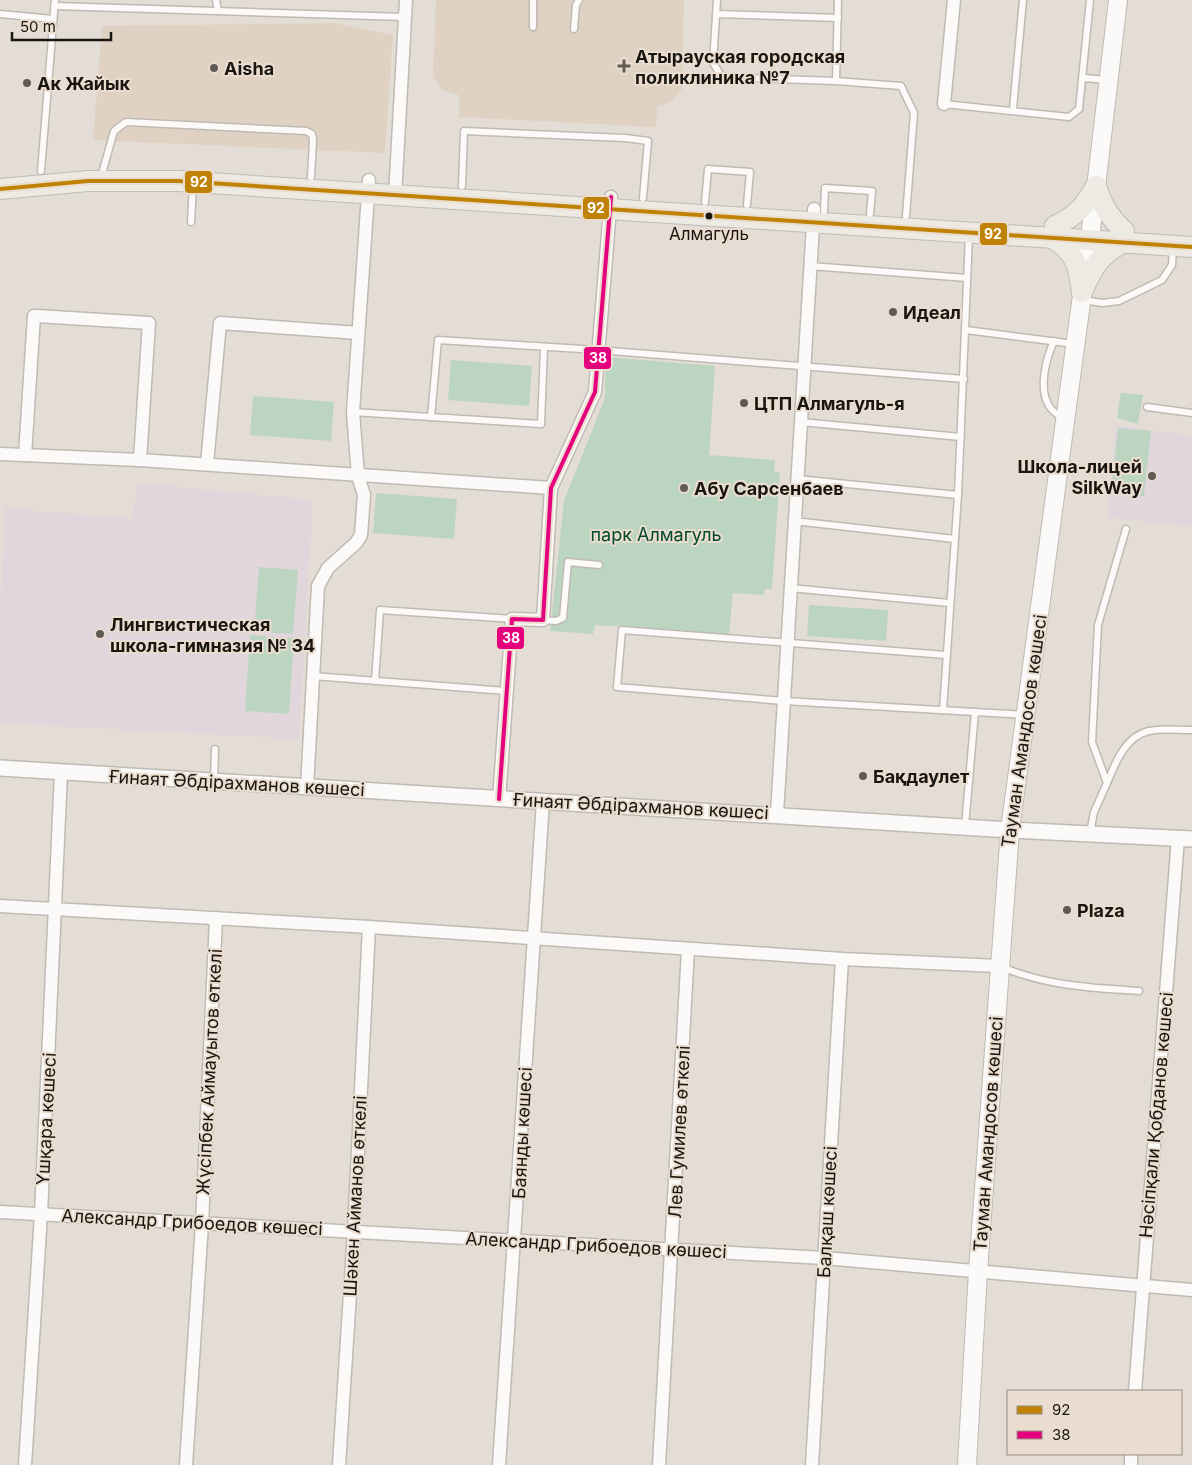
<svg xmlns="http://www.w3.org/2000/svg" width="1192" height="1465" font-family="Inter,sans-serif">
<rect width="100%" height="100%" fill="#e4ddd5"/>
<g fill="#dfd2c3">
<path d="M436 0H684L682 89 671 101 657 107 656 127 459 117V95L442 90 433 76Z"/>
<path d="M334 23 393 35 385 153 93 140 102 26Z"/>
</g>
<g fill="#e1d6dc">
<path d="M1116 425 1192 436V527L1107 517Z"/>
<path d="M137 483 313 500 299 739 0 723V616L5 508 133 519Z"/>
</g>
<g fill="#bcd5c1">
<path d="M606 357 715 366 709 455 775 460 774 472H780L772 589H765L764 595 733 593 729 634 595 625 593 634 550 631 564 501 605 398Z"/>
<path d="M451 360 532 366 529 406 448 400Z"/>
<path d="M1121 393 1143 395 1138 424 1117 418Z"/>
<path d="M253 396 334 402 331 441 250 435Z"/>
<path d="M1118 428 1151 431 1144 496 1111 493Z"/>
<path d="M376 493 457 499 454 539 373 533Z"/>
<path d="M259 567 298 570 293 634 254 632Z"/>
<path d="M809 605 888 610 886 641 807 636Z"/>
<path d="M250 635 294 638 289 714 245 711Z"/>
</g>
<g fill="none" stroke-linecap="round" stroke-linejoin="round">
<g stroke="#bfbab3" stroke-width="9">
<g id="service">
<path d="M216 0 218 11"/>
<path d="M533 0V27"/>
<path d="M717 0 713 63 722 77 836 81 838 0"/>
<path d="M54 6 404 17"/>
<path d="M0 14 53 19"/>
<path d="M716 14 838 18"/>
<path d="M574 29 576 5 579 0"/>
<path d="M1084 78 1107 80"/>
<path d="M836 81 901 86 914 113 906 216"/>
<path d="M944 104 1069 117 1079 109 1090 0"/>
<path d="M1013 109 1023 0"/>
<path d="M103 170 114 131 126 122 306 131 312 134 313 140 311 177"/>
<path d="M41 171 55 0"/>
<path d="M462 186 464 131 625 138 648 141 643 198"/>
<path d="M705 202 708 169 750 172 747 205"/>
<path d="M824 211 825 188 872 191 870 214"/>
<path d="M191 222 193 185"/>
<path d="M810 266 967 278"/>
<path d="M1083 300 1102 303 1119 301 1162 280 1172 265 1173 248"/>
<path d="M966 330 1074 344"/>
<path d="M1054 341C1046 359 1038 388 1049 406 1052 411 1058 415 1063 419"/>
<path d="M1147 407 1192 413"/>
<path d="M353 412 431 417 438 340 598 350 964 379"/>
<path d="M431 417 541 424 544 347"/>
<path d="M801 422 961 437"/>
<path d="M797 479 958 495"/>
<path d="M794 521 955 539"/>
<path d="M790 588 949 603"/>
<path d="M543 620 556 621 563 618 568 562 599 565"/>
<path d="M946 655 622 630 617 687 784 701 1025 715"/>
<path d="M313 676 506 691"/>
<path d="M375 681 380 610 512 619"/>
<path d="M943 710 958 495 969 235"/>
<path d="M214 780 215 749"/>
<path d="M1107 783C1115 764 1125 736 1149 731 1162 728 1178 730 1192 730"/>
<path d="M965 826 975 712"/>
<path d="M1090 833 1094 812 1107 783 1092 742 1098 625 1126 529"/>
<path d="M1002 967C1047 986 1091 988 1139 991"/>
</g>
</g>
<g stroke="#bfbab3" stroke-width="15">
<g id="minor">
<path d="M944 104 954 0"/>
<path d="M395 196 406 0"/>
<path d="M0 454 140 460 551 488"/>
<path d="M25 455 34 316H37L149 323 140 460"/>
<path d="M207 464 220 323 358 333"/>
<path d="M307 788 318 586 328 568 356 543 361 535 364 495 358 476 353 412 369 180"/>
<path d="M499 799 512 619 543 620 551 488 595 392 611 197"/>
<path d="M777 814 814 209"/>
<path d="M0 906 369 927 842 959 999 966"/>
<path d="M0 1212 824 1258 1192 1290"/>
<path d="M1135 1391 1178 838"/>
<path d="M25 1465 41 1214 61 773"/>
<path d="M186 1465 202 1224 216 918"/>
<path d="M339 1465 354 1231 369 927"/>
<path d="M499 1465 543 801"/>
<path d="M659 1465 688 949"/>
<path d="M812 1465 842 959"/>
<path d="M1131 1465V1454"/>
</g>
</g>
<g stroke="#bfbab3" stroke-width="18">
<path id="tertiary" d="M0 768 1010 830 1192 839"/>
</g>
<g stroke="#bfbab3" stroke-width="20">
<path id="secondary" d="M967 1465 978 1271 1010 830 1092 221 1118 0"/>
</g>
<g stroke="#bfbbb7" stroke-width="22">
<g id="primary">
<path d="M1096 186C1102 205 1109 217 1124 231"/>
<path d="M0 189 88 181H178L1192 247"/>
<path d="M1055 226C1076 216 1085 206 1096 186"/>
<path d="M1054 239C1077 255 1078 265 1082 292"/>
<path d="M1082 292C1093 267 1098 256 1124 242"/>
</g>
</g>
<use href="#service" stroke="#fbfaf9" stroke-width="6"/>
<use href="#minor" stroke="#fbfaf9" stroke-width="12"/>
<use href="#tertiary" stroke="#fbfaf9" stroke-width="15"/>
<use href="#secondary" stroke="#fbfaf9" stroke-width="18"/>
<use href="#primary" stroke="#eceae3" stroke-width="20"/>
<g stroke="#eaddcf" stroke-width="8">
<path id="bus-1" d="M0 189 88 181H178L1192 247"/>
</g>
<g stroke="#eaddcf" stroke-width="8">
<path id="bus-2" d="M499 799 512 619 543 620 551 488 595 392 611 197"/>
</g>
<use href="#bus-1" stroke="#c08204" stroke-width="4"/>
<use href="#bus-2" stroke="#e5007d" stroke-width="4"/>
</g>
<g fill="#605b55" stroke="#eaddcf" stroke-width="2">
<path d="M621.5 58.5h5v5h5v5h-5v5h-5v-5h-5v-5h5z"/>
<circle cx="214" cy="68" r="5"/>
<circle cx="27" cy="83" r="5"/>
<circle cx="893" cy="312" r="5"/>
<circle cx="744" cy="403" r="5"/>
<circle cx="1152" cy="476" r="5"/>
<circle cx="684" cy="488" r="5"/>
<circle cx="100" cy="634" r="5"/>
<circle cx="863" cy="776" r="5"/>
<circle cx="1067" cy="910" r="5"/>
</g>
<circle fill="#191510" stroke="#eaddcf" stroke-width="2" cx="709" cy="216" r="4.5"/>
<g text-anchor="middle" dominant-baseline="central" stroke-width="4" stroke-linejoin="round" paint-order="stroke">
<g font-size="17" fill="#191510" stroke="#eaddcf">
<text x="709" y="234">Алмагуль</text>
</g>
<g font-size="18" font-weight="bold" fill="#191510" stroke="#eaddcf" text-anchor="start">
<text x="635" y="56">Атырауская городская<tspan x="635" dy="21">поликлиника №7</tspan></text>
<text x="224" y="68">Aisha</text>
<text x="37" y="83">Ак Жайык</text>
<text x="903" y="312">Идеал</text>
<text x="754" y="403">ЦТП Алмагуль-я</text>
<text x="1142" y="466" text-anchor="end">Школа-лицей<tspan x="1142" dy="21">SilkWay</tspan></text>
<text x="694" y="488">Абу Сарсенбаев</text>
<text x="110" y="624">Лингвистическая<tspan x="110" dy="21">школа-гимназия № 34</tspan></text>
<text x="873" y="776">Бақдаулет</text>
<text x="1077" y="910">Plaza</text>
</g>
<g font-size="18" fill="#01492c" stroke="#eaddcf">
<text x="656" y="534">парк Алмагуль</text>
</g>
<g font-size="18" fill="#191510" stroke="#eaddcf">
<text transform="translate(1024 731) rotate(-82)">Тауман Амандосов көшесі</text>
<text transform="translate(237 783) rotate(3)">Ғинаят Әбдірахманов көшесі</text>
<text transform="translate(641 806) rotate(3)">Ғинаят Әбдірахманов көшесі</text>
<text transform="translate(209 1072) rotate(-87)">Жүсіпбек Аймауытов өткелі</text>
<text transform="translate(1156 1115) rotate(-85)">Нәсіпқали Қобданов көшесі</text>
<text transform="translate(46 1119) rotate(-87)">Үшқара көшесі</text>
<text transform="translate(679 1132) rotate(-87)">Лев Гумилев өткелі</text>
<text transform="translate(522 1133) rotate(-87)">Баянды көшесі</text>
<text transform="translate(988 1134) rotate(-86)">Тауман Амандосов көшесі</text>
<text transform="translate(355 1196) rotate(-87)">Шәкен Айманов өткелі</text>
<text transform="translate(827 1212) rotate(-87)">Балқаш көшесі</text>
<text transform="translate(192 1222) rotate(3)">Александр Грибоедов көшесі</text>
<text transform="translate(596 1245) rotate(3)">Александр Грибоедов көшесі</text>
</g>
</g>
<g stroke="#eaddcf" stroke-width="2">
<rect x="184" y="170" width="29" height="24" rx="5" fill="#c08204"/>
<rect x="582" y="196" width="28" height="24" rx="5" fill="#c08204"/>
<rect x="979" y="222" width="29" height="24" rx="5" fill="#c08204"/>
<rect x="583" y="346" width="29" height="24" rx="5" fill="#e5007d"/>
<rect x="496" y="626" width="29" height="24" rx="5" fill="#e5007d"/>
</g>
<g font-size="14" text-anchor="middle" font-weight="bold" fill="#fff">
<text x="199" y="187">92</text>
<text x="596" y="213">92</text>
<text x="993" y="239">92</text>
<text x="598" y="363">38</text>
<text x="511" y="643">38</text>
</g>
<rect x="1007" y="1390" width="175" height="65" fill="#eaddcf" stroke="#968d83"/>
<rect x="1017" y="1406" width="25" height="8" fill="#c08204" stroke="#968d83"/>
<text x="1052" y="1415" font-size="15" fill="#191510">92</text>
<rect x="1017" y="1431" width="25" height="8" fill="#e5007d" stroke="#968d83"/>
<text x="1052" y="1440" font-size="15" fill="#191510">38</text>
<path d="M12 32v8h99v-8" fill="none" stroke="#191510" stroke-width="2.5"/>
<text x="20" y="32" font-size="15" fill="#191510" stroke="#eaddcf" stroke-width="4" paint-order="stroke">50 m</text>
</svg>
